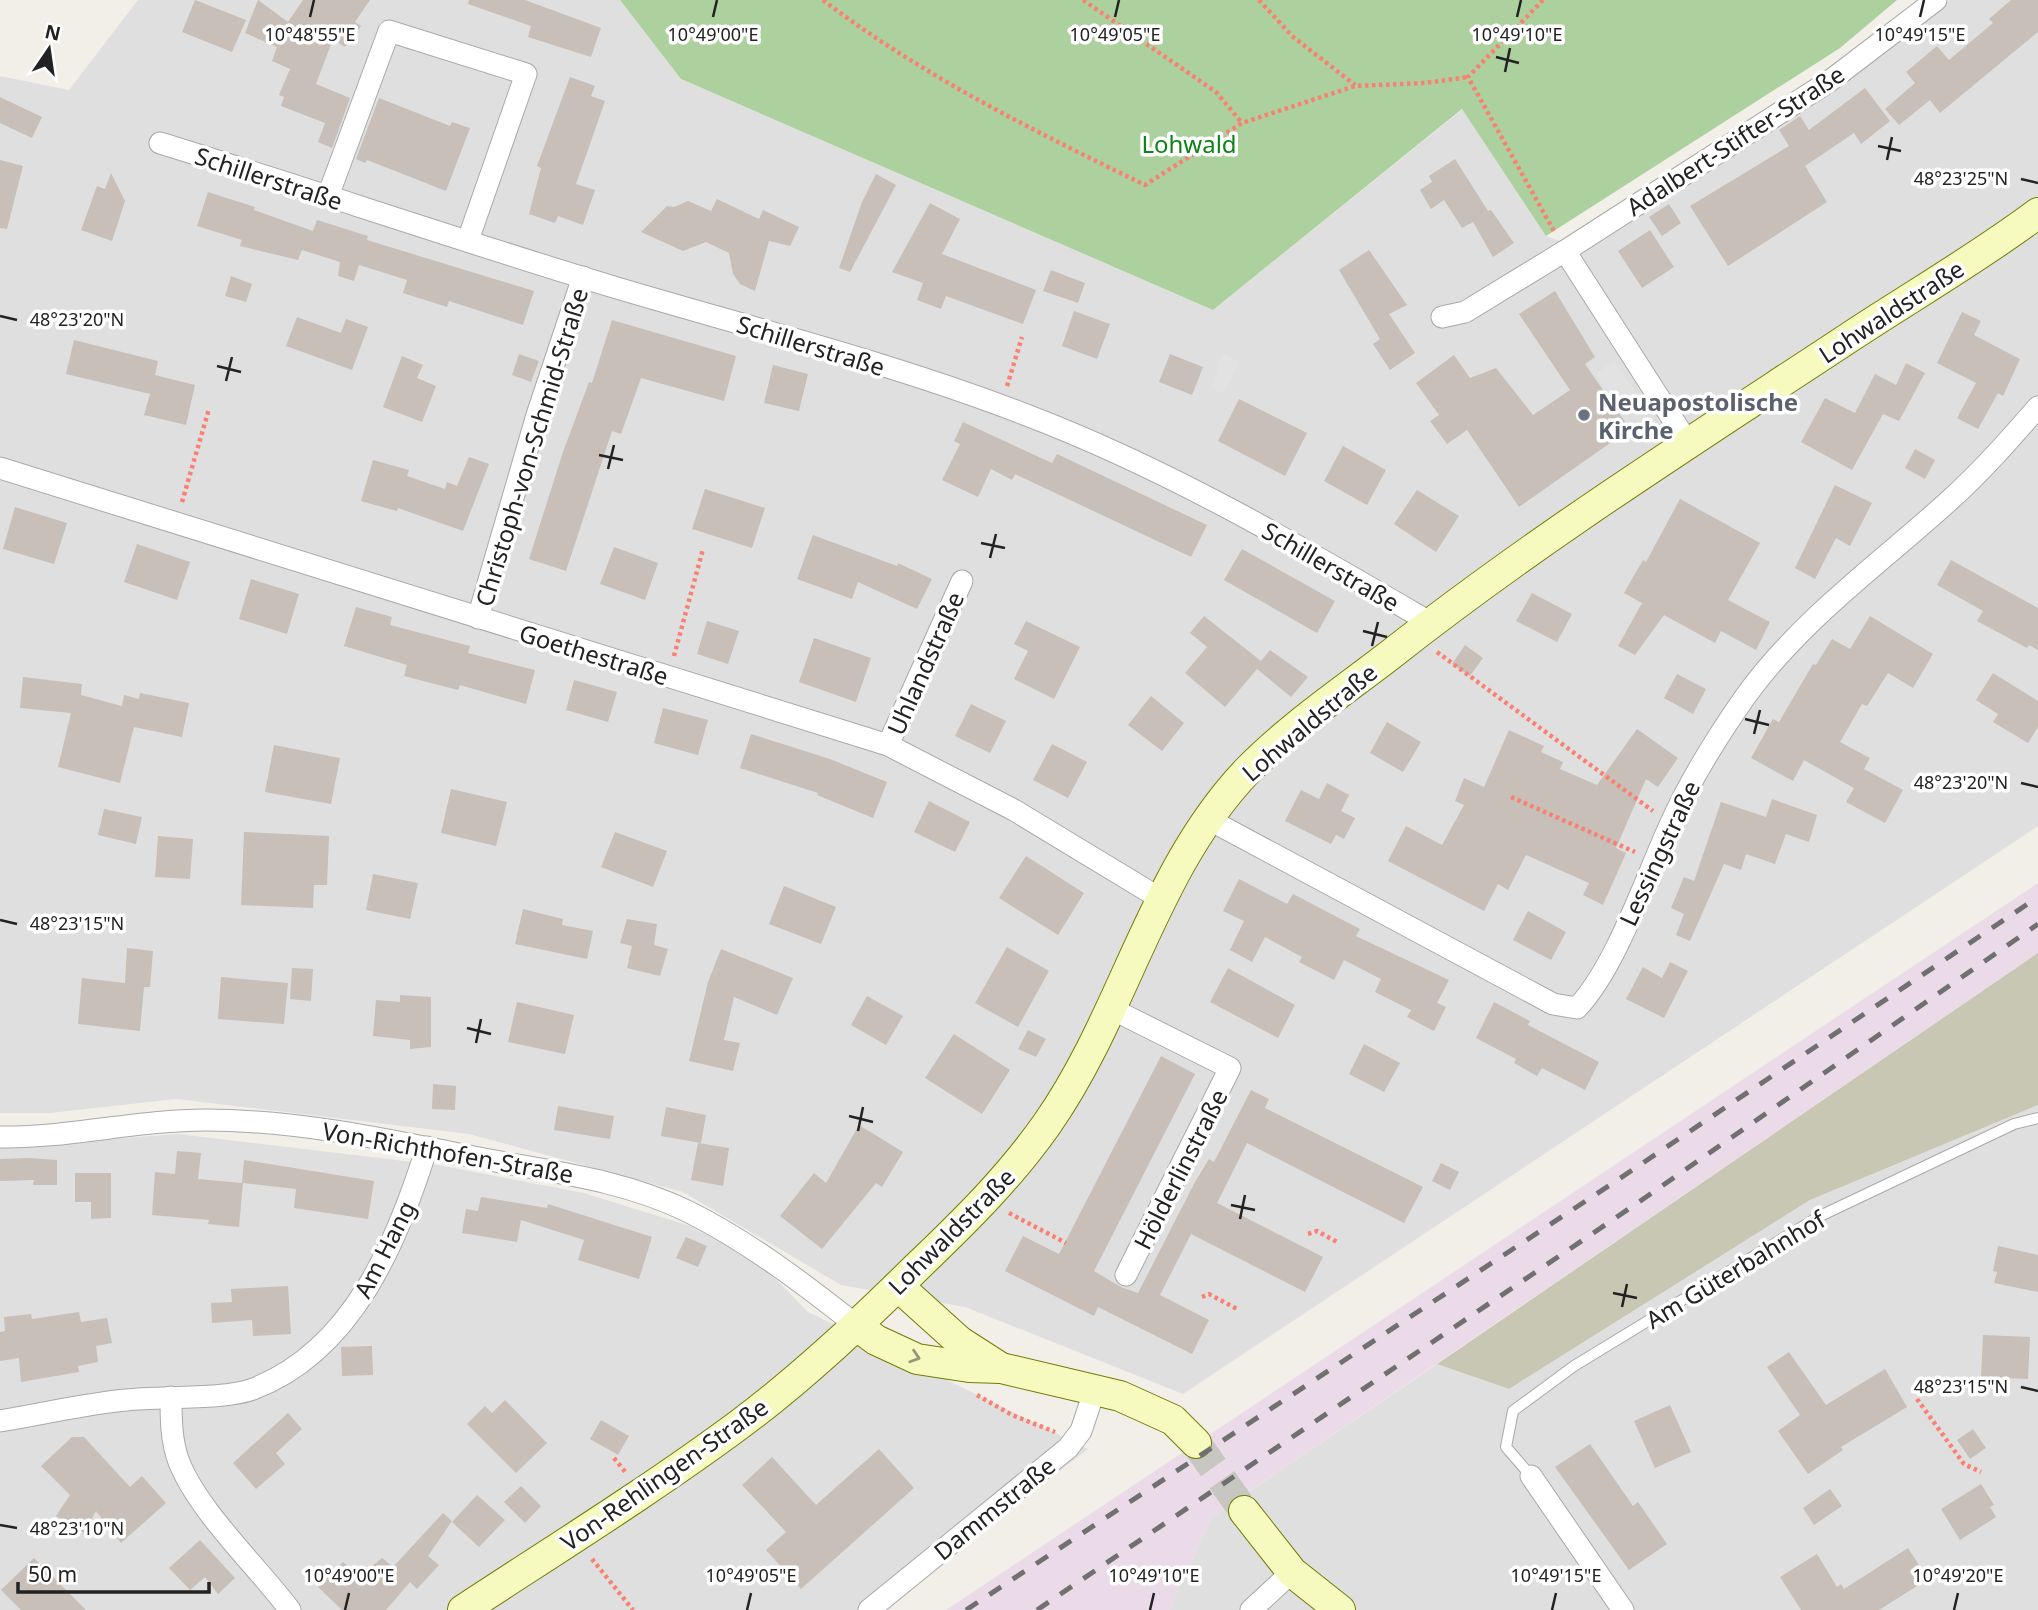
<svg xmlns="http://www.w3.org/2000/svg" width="2038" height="1610" font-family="'Noto Sans',sans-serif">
<rect width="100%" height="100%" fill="#f2efe9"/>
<g fill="#e0dfdf">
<path d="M138 0H620L681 79 1213 310 1463 109 1546 236 1585 250 1853 77 1950 0H2038V826L1183 1394 965 1307 841 1285 683 1192 469 1134 176 1099 50 1113H0V76L69 90Z"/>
<path d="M2038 1105V1610H1169L1212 1517 1437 1364 1509 1389 1810 1200Z"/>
<path d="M178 1134 438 1165 584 1193 690 1226 761 1264 808 1312 1088 1449 876 1610H0V1147Z"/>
</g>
<path fill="#ebdbe8" d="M2038 883V953L1212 1517 1169 1610H946Z"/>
<path fill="#c7c7b4" d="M2038 953V1105L1810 1200 1509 1389 1437 1364Z"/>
<path fill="#add19e" d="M620 0H1897L1840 48 1546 236 1462 109 1213 310 681 79Z"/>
<g fill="#e2e2e2">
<path d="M1223 353 1240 362 1223 394 1211 388Z"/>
<path d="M1614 361 1644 403 1624 416 1595 374Z"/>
</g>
<g fill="#c7bfb8">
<path d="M195 0 246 20 232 52 182 32Z"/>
<path d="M258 0 288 22 303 0H370L355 22 361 26 345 47 333 39 316 84 350 98 332 148 318 142 325 123 281 106 284 97 279 95 290 69 272 61 277 47 245 33Z"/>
<path d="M469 0H525L601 28 591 57 528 37 531 26 468 4Z"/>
<path d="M2011 0H2038V32L1940 113 1930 100 1899 125 1885 109 1915 83 1906 72 1937 46 1949 60 1993 23 1989 19Z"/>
<path d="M570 77 595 86 591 96 605 101 576 184 595 190 583 225 558 216 555 223 529 214 541 168 537 166Z"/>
<path d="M1865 88 1890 121 1861 144 1854 133 1805 166 1827 202 1728 266 1690 206 1789 146 1779 130 1800 116 1809 130Z"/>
<path d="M0 97 42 117 32 138 0 123Z"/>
<path d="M379 98 450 126 452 122 470 128 446 191 367 160 365 163 356 159Z"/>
<path d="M1455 159 1488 211 1491 210 1514 243 1493 257 1473 222 1462 228 1444 200 1431 209 1420 190 1432 182 1429 176Z"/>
<path d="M0 160 23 166 7 229 0 228Z"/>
<path d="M111 173 125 201 112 241 81 230 97 186 105 189Z"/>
<path d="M876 174 896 185 850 272 839 268 862 202Z"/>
<path d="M208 192 255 207 254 210 313 231 317 220 368 236 367 240 534 291 523 325 449 301 447 307 403 293 407 280 359 265 354 281 338 276 340 262 302 250 298 260 240 246 242 240 197 226Z"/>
<path d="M717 199 759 219 763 210 799 227 790 246 769 241 755 291 740 284 733 274 729 253 706 242 683 251 641 232 667 206 674 207 688 201 711 211Z"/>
<path d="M930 203 960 219 942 254 1036 290 1023 324 946 296 941 309 917 300 923 283 892 272Z"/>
<path d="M1669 204 1681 223 1662 236 1649 217Z"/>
<path d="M1650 230 1674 267 1642 288 1618 251Z"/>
<path d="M1369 250 1407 305 1389 314 1415 353 1390 370 1373 344 1380 339 1339 270Z"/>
<path d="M1051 270 1085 283 1078 303 1043 291Z"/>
<path d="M231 276 252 284 246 302 225 296Z"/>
<path d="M1555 291 1595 357 1585 364 1630 429 1519 507 1467 430 1447 444 1430 421 1439 415 1416 383 1454 355 1470 378 1496 368 1533 415 1570 390 1519 314Z"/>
<path d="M1074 311 1110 324 1097 359 1062 346Z"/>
<path d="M1962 312 1981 321 1974 335 2020 359 2003 396 1998 393 1978 429 1957 418 1976 383 1937 363Z"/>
<path d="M297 317 341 333 346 319 368 327 352 370 286 346Z"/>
<path d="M612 320 736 356 724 401 641 378 621 434 612 431 566 571 529 559 563 452 589 382 592 383Z"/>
<path d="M74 340 158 361 155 375 195 385 186 425 144 415 150 394 66 374Z"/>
<path d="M519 354 539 361 531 382 512 375Z"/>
<path d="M1170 354 1203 367 1192 395 1159 382Z"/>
<path d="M402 356 423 365 417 378 436 386 422 422 383 407Z"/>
<path d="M1906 363 1925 373 1899 421 1883 414 1852 470 1801 442 1825 398 1855 413 1875 374 1896 385Z"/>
<path d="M773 365 808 374 799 411 764 403Z"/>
<path d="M1239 399 1307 433 1285 476 1218 441Z"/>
<path d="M963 422 1052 463 1057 454 1207 525 1191 557 1015 474 1012 480 991 469 978 497 942 480 960 444 954 441Z"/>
<path d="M1343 446 1386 470 1367 505 1324 481Z"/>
<path d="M1915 449 1935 460 1925 479 1905 468Z"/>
<path d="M469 457 489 464 463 531 398 508 397 511 361 501 373 460 409 470 407 476 445 489 447 482 457 486Z"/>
<path d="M1835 485 1872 503 1850 546 1836 538 1815 579 1795 568Z"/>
<path d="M705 489 765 508 752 548 692 529Z"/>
<path d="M1417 490 1459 516 1436 552 1394 524Z"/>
<path d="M1680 499 1760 543 1728 600 1770 622 1756 650 1721 631 1715 643 1664 615 1635 655 1618 646 1642 603 1624 593 1643 560 1646 562Z"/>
<path d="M15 507 67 523 54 564 3 549Z"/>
<path d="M813 535 897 566 898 563 932 579 917 609 858 582 852 599 797 579Z"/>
<path d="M137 544 190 562 177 600 124 582Z"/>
<path d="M614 547 658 563 645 600 600 584Z"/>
<path d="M1242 549 1335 601 1317 633 1224 580Z"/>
<path d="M1951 560 2038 608V650L2029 645 2027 648 1977 621 1983 611 1937 585Z"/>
<path d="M251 579 299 594 287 634 239 619Z"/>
<path d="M1532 593 1572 614 1557 642 1516 621Z"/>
<path d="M356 607 392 617 390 625 470 646 468 653 535 670 526 704 460 685 458 690 404 676 407 665 344 646Z"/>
<path d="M1204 616 1261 661 1270 650 1308 677 1291 697 1257 669 1225 707 1185 673 1207 647 1190 633Z"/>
<path d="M1870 616 1933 654 1913 688 1888 673 1867 706 1862 704 1840 742 1870 758 1864 769 1903 790 1885 823 1846 802 1854 788 1804 760 1793 781 1751 758 1773 719 1779 722 1813 664 1816 665 1832 639 1850 649Z"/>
<path d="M707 621 739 631 728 664 697 654Z"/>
<path d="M1026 621 1080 647 1054 699 1014 679 1028 651 1014 644Z"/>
<path d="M814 638 871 658 856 702 799 682Z"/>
<path d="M1465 645 1483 658 1470 676 1452 664Z"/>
<path d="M1993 673 2038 701V727L2028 743 1993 722 1998 714 1976 700Z"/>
<path d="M1677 674 1706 689 1693 714 1664 698Z"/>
<path d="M23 677 82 684 81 695 122 706 124 695 139 699 140 693 189 703 182 737 134 727 120 783 58 767 71 713 20 708Z"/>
<path d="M574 680 617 692 608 722 566 710Z"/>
<path d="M1151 696 1184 723 1162 751 1128 725Z"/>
<path d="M971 704 1006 721 990 753 955 736Z"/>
<path d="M663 708 708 720 698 755 654 743Z"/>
<path d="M1387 722 1421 742 1403 772 1370 753Z"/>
<path d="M1637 729 1678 758 1658 787 1646 779 1616 848 1626 853 1603 905 1583 895 1589 883 1526 855 1508 890 1498 884 1484 911 1388 861 1406 826 1442 845 1464 805 1455 801 1464 778 1484 787 1509 730 1544 746 1541 752 1563 762 1560 769 1597 785Z"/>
<path d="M751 734 830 759 887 782 873 818 817 795 818 793 740 768Z"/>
<path d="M1052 744 1087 762 1068 798 1033 780Z"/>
<path d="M274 745 340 758 331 804 265 792Z"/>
<path d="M1327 783 1349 795 1341 811 1355 818 1344 839 1336 835 1331 844 1285 821 1301 790 1319 799Z"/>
<path d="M451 789 507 802 496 846 441 833Z"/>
<path d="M1772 799 1817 815 1809 842 1786 834 1775 864 1746 854 1741 870 1724 864 1690 941 1676 935 1684 914 1671 908 1684 877 1694 881 1721 802 1766 817Z"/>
<path d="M929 801 970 822 955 852 914 832Z"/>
<path d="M104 809 142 817 136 844 98 835Z"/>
<path d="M244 832 329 836 327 885H314L313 908 241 905Z"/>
<path d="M615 832 667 851 653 887 601 867Z"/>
<path d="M158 836 193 839 190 879 155 877Z"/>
<path d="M1026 856 1084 893 1058 935 999 898Z"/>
<path d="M373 874 418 883 410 919 366 910Z"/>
<path d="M1239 879 1287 904 1293 894 1360 929 1356 936 1449 980 1437 1003 1446 1007 1434 1031 1407 1017 1411 1010 1375 992 1381 979 1344 960 1334 980 1299 962 1302 957 1265 937 1252 962 1230 950 1244 921 1223 911Z"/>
<path d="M784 886 836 907 821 944 769 924Z"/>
<path d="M523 909 563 919 562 925 593 931 587 959 515 944Z"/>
<path d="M1528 911 1566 932 1551 960 1513 940Z"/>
<path d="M627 919 657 924 654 945 668 949 660 976 627 968 632 946 620 943Z"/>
<path d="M1007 947 1049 971 1018 1027 975 1003Z"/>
<path d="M127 948 153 951 150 987H144L140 1031 78 1024 82 978 125 983Z"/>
<path d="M721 949 793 978 777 1015 734 997 724 1040 740 1043 733 1071 689 1061 708 982Z"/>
<path d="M1670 962 1688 971 1664 1018 1626 999 1643 967 1662 978Z"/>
<path d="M292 968 313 969 311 1001 290 999Z"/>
<path d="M1228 968 1295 1005 1278 1038 1210 1002Z"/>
<path d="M221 977 288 983 284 1024 218 1019Z"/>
<path d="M400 995 431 997V1047L410 1049V1040L373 1036 376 1000 400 1002Z"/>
<path d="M867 996 903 1016 886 1045 851 1025Z"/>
<path d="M517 1002 574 1015 565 1054 508 1042Z"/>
<path d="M1494 1002 1530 1021 1528 1025 1599 1062 1585 1090 1542 1068 1537 1076 1514 1063 1516 1059 1476 1038Z"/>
<path d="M1028 1030 1046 1039 1036 1057 1018 1049Z"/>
<path d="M954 1034 1010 1070 982 1114 925 1078Z"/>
<path d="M1364 1044 1400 1063 1384 1092 1349 1074Z"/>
<path d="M1161 1056 1195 1074 1094 1271 1121 1287 1138 1293 1195 1182 1209 1159 1214 1162 1251 1090 1269 1099 1265 1108 1423 1187 1404 1223 1247 1143 1217 1203 1323 1257 1305 1292 1191 1234 1160 1295 1209 1320 1192 1354 1098 1307 1094 1316 1005 1271 1023 1236 1059 1254Z"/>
<path d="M433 1084 456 1086 455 1110 432 1109Z"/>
<path d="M558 1106 614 1116 610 1139 554 1130Z"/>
<path d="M666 1107 706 1115 701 1143 661 1136Z"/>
<path d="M859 1125 903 1152 882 1187 876 1183 822 1249 780 1216 814 1173 826 1183Z"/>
<path d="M698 1143 729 1148 723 1186 691 1180Z"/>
<path d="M177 1151 201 1153 198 1179 242 1183 244 1160 374 1181 368 1219 294 1208 296 1189 243 1183 239 1227 208 1224 209 1220 152 1215 155 1172 175 1174Z"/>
<path d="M28 1158 57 1160V1185H33L34 1180 0 1181V1159Z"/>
<path d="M1441 1163 1459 1172 1450 1190 1432 1181Z"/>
<path d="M75 1173H111V1218L91 1219V1202H75Z"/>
<path d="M481 1197 547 1208 548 1204 652 1237 639 1279 578 1260 584 1240 521 1220 517 1242 462 1233 466 1209 478 1211Z"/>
<path d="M686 1237 707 1246 698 1267 676 1258Z"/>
<path d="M1998 1246 2038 1255V1292L1994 1283 1997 1272 1993 1271Z"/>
<path d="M288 1286 291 1334 253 1336 252 1320 212 1323 211 1303 232 1302 231 1289Z"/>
<path d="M79 1312 81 1322 107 1318 112 1343 96 1346 98 1362 78 1366 79 1372 21 1382 19 1358 0 1361V1332L5 1331 4 1317 31 1314 32 1319Z"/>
<path d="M1983 1335 2030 1337 2028 1379 1981 1377Z"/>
<path d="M372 1346 373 1375 342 1376 341 1347Z"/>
<path d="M1789 1352 1826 1405 1885 1369 1907 1407 1841 1447 1843 1450 1808 1474 1778 1431 1800 1415 1767 1367Z"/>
<path d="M505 1400 547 1443 516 1473 467 1424 485 1406 492 1413Z"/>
<path d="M1670 1405 1691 1452 1655 1468 1634 1421Z"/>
<path d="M288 1413 302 1429 276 1453 285 1464 256 1489 233 1463Z"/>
<path d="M601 1420 629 1436 618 1455 590 1439Z"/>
<path d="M1973 1429 1986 1448 1970 1459 1957 1440Z"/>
<path d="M72 1437H84L130 1487 142 1476 166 1503 121 1543 96 1511 84 1533 56 1516 70 1495 41 1466Z"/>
<path d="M1590 1444 1633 1506 1638 1502 1667 1544 1629 1570 1555 1467Z"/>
<path d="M879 1449 914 1488 801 1589 766 1550 786 1532 742 1485 772 1457 816 1505Z"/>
<path d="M1981 1484 1994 1505 1990 1507 1996 1517 1960 1540 1941 1509Z"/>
<path d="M521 1486 541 1506 525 1523 504 1502Z"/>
<path d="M1830 1489 1842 1506 1814 1525 1803 1508Z"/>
<path d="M477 1495 505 1520 479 1547 452 1522Z"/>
<path d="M443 1513 452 1521 428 1556 439 1565 417 1589 410 1582 386 1610H342L318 1587 343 1562 360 1576 382 1558 393 1567Z"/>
<path d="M200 1540 235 1578 218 1594 205 1577 190 1590 169 1568Z"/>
<path d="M1908 1548 1928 1579 1879 1610H1801L1780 1577 1817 1554 1837 1587 1841 1584 1844 1589Z"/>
<path d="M34 1558 86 1610H21L1 1590Z"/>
</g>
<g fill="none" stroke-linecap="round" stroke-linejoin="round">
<path stroke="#c8c6c1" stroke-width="30" stroke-dasharray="30 15" stroke-linecap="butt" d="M1196 1443 1244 1511"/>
<g stroke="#a9a9a9" stroke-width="12">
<path id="lane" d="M1531 1476 1506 1447 1513 1411 1574 1366 1820 1216 2014 1124 2038 1118"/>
</g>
<g stroke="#a9a9a9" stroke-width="23">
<g id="street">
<path d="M160 143C313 190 464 242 617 288 755 329 895 364 1029 416 1170 470 1301 547 1431 623"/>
<path d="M328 196 389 31 526 74 468 240"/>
<path d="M1442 317 1465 312 1565 251"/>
<path d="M1688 443 1565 251 1831 80 1936 0"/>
<path d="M0 468 888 745 1014 810 1161 899"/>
<path d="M478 618 537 415 583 277"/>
<path d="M888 745 962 581"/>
<path d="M1208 819 1553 1004 1577 1008C1616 967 1646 877 1670 825 1690 780 1717 737 1745 697 1801 619 1881 563 1951 499 1982 471 2010 439 2038 407"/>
<path d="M1112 1009 1230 1068 1126 1275"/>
<path d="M0 1137C69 1138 137 1120 206 1120 292 1120 380 1138 464 1155 540 1171 618 1177 689 1212 749 1242 804 1284 856 1325"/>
<path d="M171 1397C171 1418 171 1441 179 1462 199 1512 256 1565 290 1610"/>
<path d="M0 1421C42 1414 84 1404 126 1400 160 1396 224 1400 253 1389 353 1351 398 1240 427 1147"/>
<path d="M1531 1476 1623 1610"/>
<path d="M869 1610 1068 1448 1081 1431 1095 1389"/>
<path d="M1251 1610 1292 1572"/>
</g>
</g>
<g stroke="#707d05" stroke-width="32">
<g id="secondary">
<path d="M898 1286 959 1341 1001 1368"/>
<path d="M856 1325 876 1340 917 1359 969 1367 1001 1368 1120 1396 1173 1420 1196 1443"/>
<path d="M1244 1511 1292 1572 1340 1610"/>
<path d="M463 1610C556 1549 651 1490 740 1424 803 1377 861 1322 917 1267 964 1222 1009 1178 1047 1124 1125 1013 1152 870 1248 770 1290 727 1342 692 1390 655 1537 539 1694 440 1850 337 1912 296 1978 258 2038 213"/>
</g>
</g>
<g stroke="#fa8072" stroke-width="4.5" stroke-dasharray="3.5 3.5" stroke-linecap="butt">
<path d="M823 0C921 75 1034 131 1145 185L1242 123 1355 86 1425 83 1468 77"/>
<path d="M1083 0 1216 92 1242 123"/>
<path d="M1259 0 1292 36 1355 85"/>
<path d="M1543 0 1468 77 1555 233"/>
<path d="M1007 386 1022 337"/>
<path d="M182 502 209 409"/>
<path d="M1437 652 1653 811"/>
<path d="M674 656 703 549"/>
<path d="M1511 797 1635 852"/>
<path d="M1009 1213 1066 1243"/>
<path d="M1308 1234 1317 1231 1339 1243"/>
<path d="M1202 1297 1209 1294 1237 1309"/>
<path d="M977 1395 1012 1415 1055 1432"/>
<path d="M1917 1399 1964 1464 1981 1472"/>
<path d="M614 1458 627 1474"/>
<path d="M592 1559 633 1610"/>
</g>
<use href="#lane" stroke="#fff" stroke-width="10"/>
<use href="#street" stroke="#fff" stroke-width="21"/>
<use href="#secondary" stroke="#f7fabf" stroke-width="30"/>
<g stroke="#707070" stroke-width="5" stroke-dasharray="14 14" stroke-linecap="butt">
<path d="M966 1610 1619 1179 2038 897"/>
<path d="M1037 1610 1639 1202 2038 924"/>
</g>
</g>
<defs><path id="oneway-chevron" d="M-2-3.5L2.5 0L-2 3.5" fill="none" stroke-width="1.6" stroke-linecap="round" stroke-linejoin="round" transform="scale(1.75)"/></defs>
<use stroke="#979978" href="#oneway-chevron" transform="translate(915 1357) rotate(18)"/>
<path fill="none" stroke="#222" stroke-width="2.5" d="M310 17 314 0M713 17 717 0M1115 17 1119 0M1517 17 1521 0M1920 17 1924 0M1496 57 1519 63M1505 72 1510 48M1878 146 1901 151M1887 160 1892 137M2021 179 2038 183M0 316 17 320M217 366 241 372M226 381 232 357M599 455 623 460M608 469 614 445M981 543 1005 548M990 558 996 534M1363 631 1387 637M1372 646 1378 622M1745 719 1769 725M1754 734 1760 710M2021 783 2038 787M0 920 17 924M467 1028 491 1034M476 1043 481 1019M849 1116 873 1122M858 1131 863 1107M1231 1205 1255 1210M1240 1219 1245 1195M1613 1293 1637 1298M1622 1307 1627 1284M2021 1387 2038 1391M0 1525 17 1528M345 1610 349 1593M747 1610 751 1593M1150 1610 1154 1593M1552 1610 1556 1593M1954 1610 1958 1593"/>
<circle fill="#6b7280" stroke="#fff" stroke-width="2.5" cx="1584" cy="415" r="7"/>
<g text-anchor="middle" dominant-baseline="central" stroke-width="7" stroke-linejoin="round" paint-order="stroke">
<g font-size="24" fill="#222" stroke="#fff">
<text transform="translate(1735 140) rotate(-33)">Adalbert-Stifter-Straße</text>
<text transform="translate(269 178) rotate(18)">Schillerstraße</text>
<text transform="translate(1891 311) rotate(-33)">Lohwaldstraße</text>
<text transform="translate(811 345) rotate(17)">Schillerstraße</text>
<text transform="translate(531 447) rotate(-73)">Christoph-von-Schmid-Straße</text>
<text transform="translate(1331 566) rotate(30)">Schillerstraße</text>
<text transform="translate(594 654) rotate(17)">Goethestraße</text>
<text transform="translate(925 663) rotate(-66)">Uhlandstraße</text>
<text transform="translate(1309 722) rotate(-40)">Lohwaldstraße</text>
<text transform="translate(1659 853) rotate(-65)">Lessingstraße</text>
<text transform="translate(448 1152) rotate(10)">Von-Richthofen-Straße</text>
<text transform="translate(1180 1169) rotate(-63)">Hölderlinstraße</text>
<text transform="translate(951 1231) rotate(-45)">Lohwaldstraße</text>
<text transform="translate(384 1249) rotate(-63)">Am Hang</text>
<text transform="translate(1735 1269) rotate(-31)">Am Güterbahnhof</text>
<text transform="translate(664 1474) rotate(-35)">Von-Rehlingen-Straße</text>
<text transform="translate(994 1508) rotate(-39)">Dammstraße</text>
</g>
<g font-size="24" fill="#0c8416" stroke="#fff">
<text x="1189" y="143">Lohwald</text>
</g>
<g font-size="24" font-weight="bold" fill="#5b616d" stroke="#fff" text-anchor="start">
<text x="1598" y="401">Neuapostolische<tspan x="1598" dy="28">Kirche</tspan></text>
</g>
</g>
<g font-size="18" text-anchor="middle" fill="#222" stroke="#fff" stroke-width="7" stroke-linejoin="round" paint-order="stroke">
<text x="713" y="41">10°49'00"E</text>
<text x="1115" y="41">10°49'05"E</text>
<text x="1517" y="41">10°49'10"E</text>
<text x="1920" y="41">10°49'15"E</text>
<text x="310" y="41">10°48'55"E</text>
<text x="1961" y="185">48°23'25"N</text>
<text x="77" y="326">48°23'20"N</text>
<text x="1961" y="789">48°23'20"N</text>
<text x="77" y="930">48°23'15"N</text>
<text x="1961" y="1393">48°23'15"N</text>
<text x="77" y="1535">48°23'10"N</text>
<text x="349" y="1582">10°49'00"E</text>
<text x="751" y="1582">10°49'05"E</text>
<text x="1154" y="1582">10°49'10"E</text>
<text x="1556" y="1582">10°49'15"E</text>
<text x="1958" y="1582">10°49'20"E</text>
</g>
<g transform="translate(49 49) rotate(13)" stroke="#ffffff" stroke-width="5" paint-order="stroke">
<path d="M0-5L12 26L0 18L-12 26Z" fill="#222222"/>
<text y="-10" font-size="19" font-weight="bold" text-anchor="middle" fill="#222222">N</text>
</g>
<path d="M18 1582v10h191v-10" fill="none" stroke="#222222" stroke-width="3.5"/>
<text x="28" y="1582" font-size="21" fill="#222222" stroke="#ffffff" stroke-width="5" paint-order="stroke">50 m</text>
</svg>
